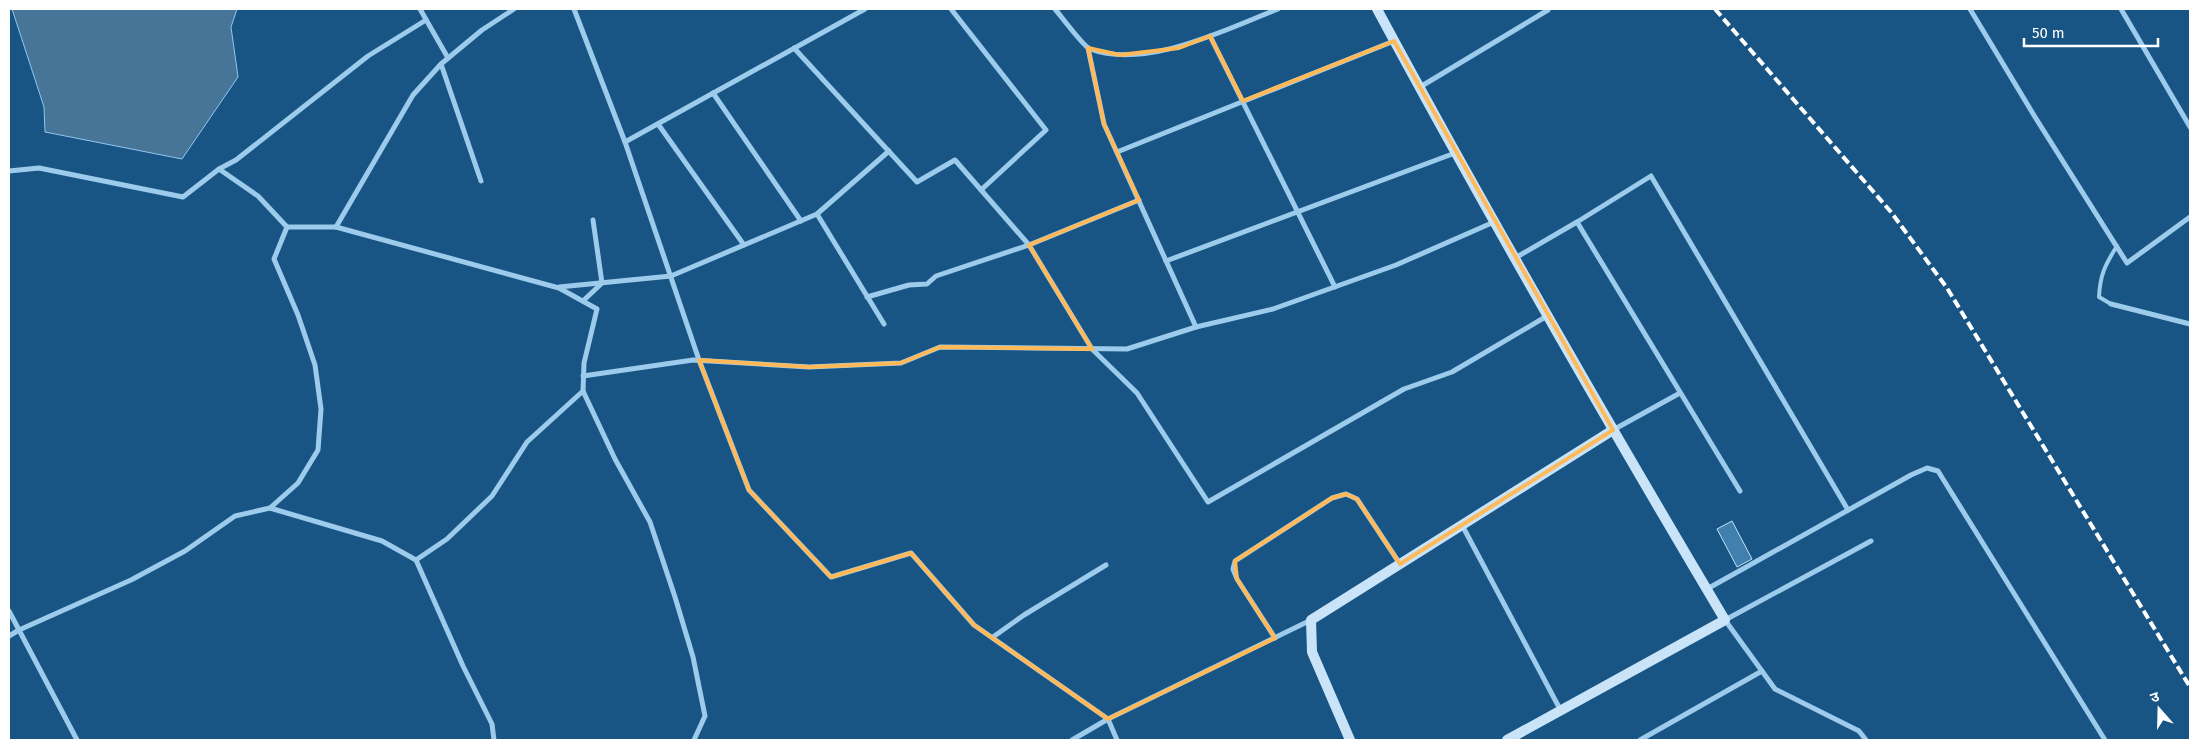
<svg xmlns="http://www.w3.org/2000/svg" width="2199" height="749" font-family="'Fira Sans','Noto Sans Devanagari',sans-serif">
<rect width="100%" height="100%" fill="#185584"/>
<path fill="#477598" stroke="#8fc8ef" d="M12 9H237L231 27 238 77 182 159 45 132 44 107Z"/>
<path fill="#407fae" stroke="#c2e2f9" d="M1732 521 1752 559 1737 567 1717 529Z"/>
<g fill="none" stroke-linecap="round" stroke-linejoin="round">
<path stroke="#9ccbec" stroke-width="4" d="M2111 304 2099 297C2100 275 2105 265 2117 246"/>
<g stroke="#9ccbec" stroke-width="5">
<path d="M420 9 448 58"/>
<path d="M514 9 482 30 441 64 413 95 336 227 559 288 597 309 584 363 583 391 615 459 650 522 675 597 693 657 705 716 694 740"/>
<path d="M574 9 625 142"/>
<path d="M865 9 625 142 699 360 749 490 831 577 911 553 974 625 1108 719 1311 620"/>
<path d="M951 9 1046 130 981 190"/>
<path d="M1055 9C1061 16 1083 46 1090 49 1146 70 1227 29 1278 9"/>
<path d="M1970 9 2035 117 2127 263 2190 217"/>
<path d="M2121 9 2190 127"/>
<path d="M1210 36 1335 287"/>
<path d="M794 48 917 182 955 160 1029 245 1092 349 1137 393 1208 502 1404 389 1452 372 1547 316"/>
<path d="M1088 48 1104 124 1196 327"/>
<path d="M441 64 481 181"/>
<path d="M1420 87 1548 10"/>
<path d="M713 93 801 221"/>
<path d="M658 124 744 245"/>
<path d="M1117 152 1394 41"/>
<path d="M219 169 236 160 368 56 426 20"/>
<path d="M9 171 39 168 183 197 219 169 258 196 287 227H336"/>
<path d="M817 214 889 151"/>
<path d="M1577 222 1740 491"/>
<path d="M1515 258 1577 222 1651 176 1848 510"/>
<path d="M1166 261 1455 153"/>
<path d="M559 287 671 276 817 214 884 324"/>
<path d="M867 297 909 285 927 284 936 276 1029 245 1139 200"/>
<path d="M583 301 602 283 593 220"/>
<path d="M2111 304 2190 324"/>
<path d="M583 376 693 360 809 367 901 363 940 347 1127 349 1196 327 1273 309 1396 265 1494 222"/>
<path d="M1613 430 1680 393"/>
<path d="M270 508 382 541 416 560"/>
<path d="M1462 525 1561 711"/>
<path d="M1707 589 1911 475 1927 468 1938 471 2105 740"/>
<path d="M9 611 77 740"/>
<path d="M9 636 19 630 131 580 185 551 235 516 270 508 298 483 318 450 321 409 315 365 298 315 274 259 287 227"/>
<path d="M993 637 1024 615 1106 565"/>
<path d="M1275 638 1237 579 1233 569 1235 561 1332 498 1346 494 1357 499 1400 564"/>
<path d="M494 740 492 724 463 666 416 560 447 539 492 496 527 442 583 391"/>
<path d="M1072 740 1108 719 1117 740"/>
<path d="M1640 740 1762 671"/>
<path d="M1866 740 1859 731 1775 689 1725 620 1871 541"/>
</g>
<g stroke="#c9e4f9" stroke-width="10">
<path d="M1377 9C1488 215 1605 418 1725 620L1507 740"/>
<path d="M1350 740 1312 652 1311 620 1613 430"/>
</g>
<path stroke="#fff" stroke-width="4" stroke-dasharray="9 4" stroke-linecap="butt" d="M1715 9 1891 212 1947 288 2190 687"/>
</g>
<path fill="none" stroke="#ffb958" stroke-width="4" stroke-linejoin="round" d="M1210 36 1243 101 1394 41 1613 430 1400 564 1357 499 1346 494 1332 498 1235 561 1237 579 1275 638 1108 719 974 625 911 553 831 577 749 490 699 360 809 367 901 363 940 347 1092 349 1029 245 1139 200 1104 124 1088 48 1120 55 1179 48Z"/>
<rect width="2199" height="749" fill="none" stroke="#ffffff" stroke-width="20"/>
<g transform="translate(2159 709) rotate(340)" stroke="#185584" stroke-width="4" paint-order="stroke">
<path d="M0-4L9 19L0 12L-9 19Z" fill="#ffffff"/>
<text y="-8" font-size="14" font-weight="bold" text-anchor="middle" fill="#ffffff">उ</text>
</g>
<path d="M2024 38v8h134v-8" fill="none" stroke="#ffffff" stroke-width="2.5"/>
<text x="2032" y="38" font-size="15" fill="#ffffff" stroke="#185584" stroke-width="4" paint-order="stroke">50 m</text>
</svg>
